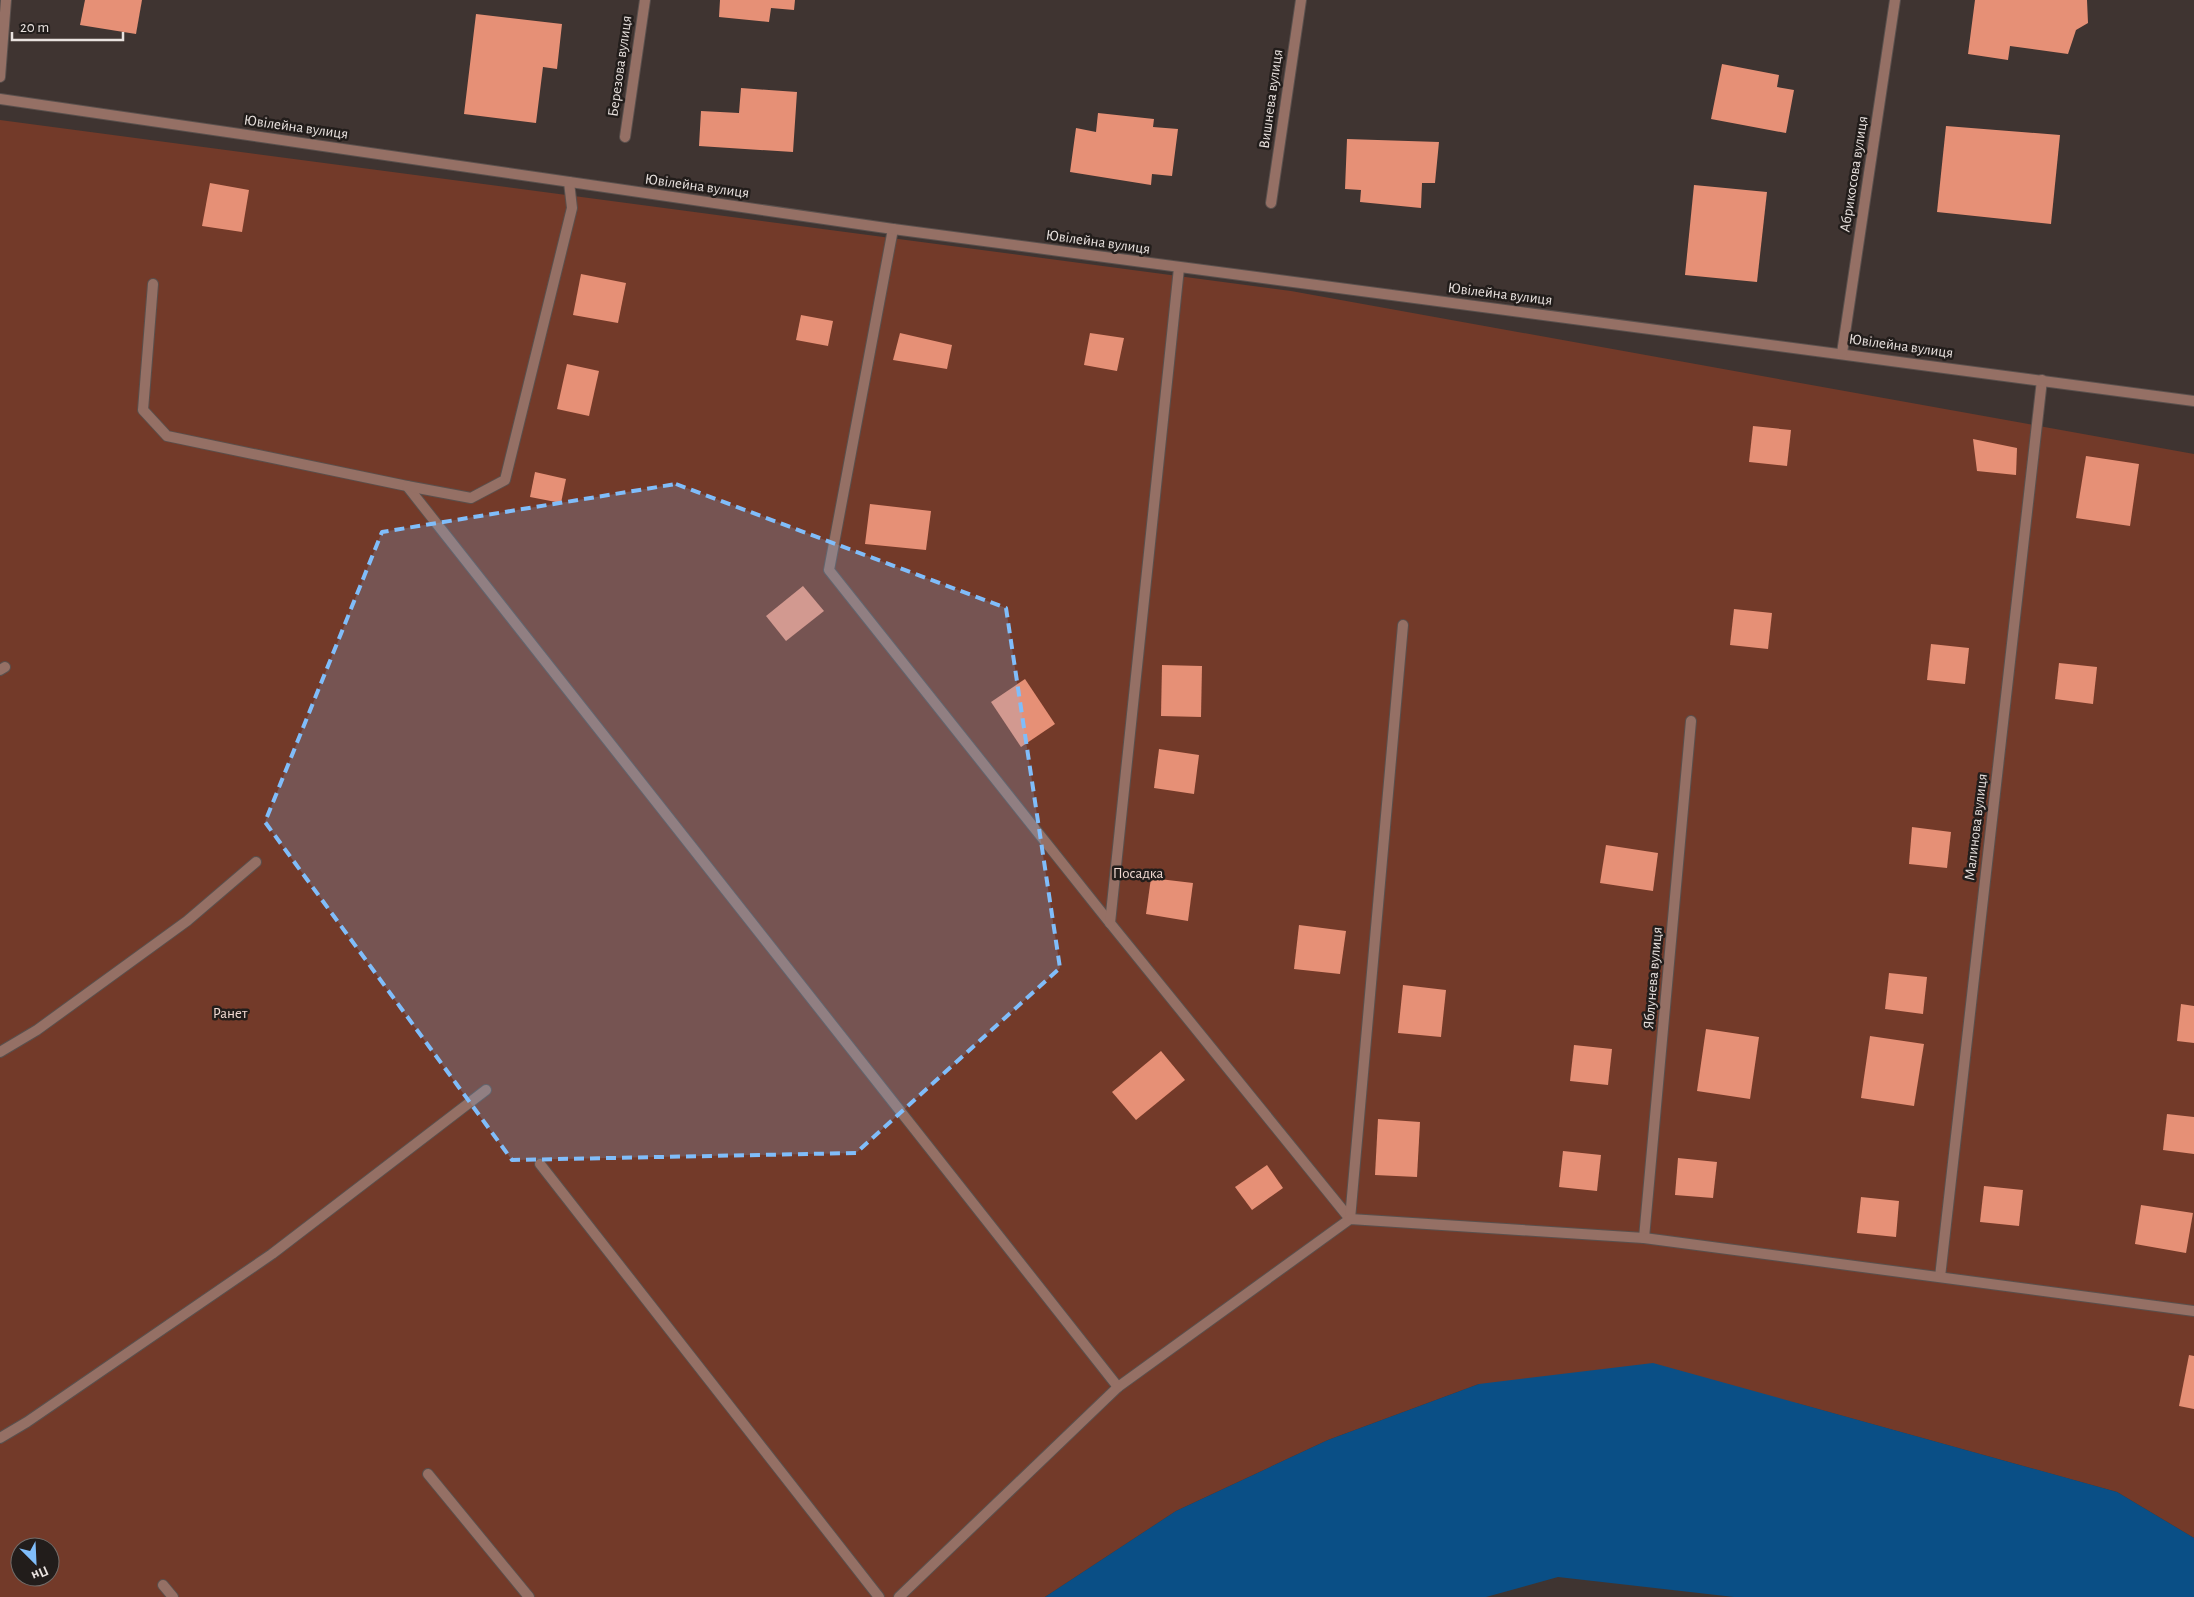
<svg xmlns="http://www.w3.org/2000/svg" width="2194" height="1597" font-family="'Alegreya Sans',sans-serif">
<rect width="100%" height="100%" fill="#3f3431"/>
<path fill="#733a29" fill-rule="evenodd" d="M0 120 1291 291 2194 454V1538L2117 1492 1796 1403 1479 1384 1328 1440 1176 1511 1045 1597H0ZM20 1547H50V1577H20Z"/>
<path fill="#0a4f86" d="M1653 1363 2117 1492 2194 1538V1597H1734L1558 1577 1486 1597H1045L1176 1511 1328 1440 1479 1384Z"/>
<g fill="#e69076">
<path d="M85 0H142L136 34 80 25Z"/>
<path d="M720 0H795L794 10 771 8 769 22 719 17Z"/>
<path d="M1975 0H2087L2088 23 2076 30 2068 54 2010 46 2008 60 1968 54Z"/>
<path d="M476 14 562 24 557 69 543 67 536 123 464 114Z"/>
<path d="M1722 64 1779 75 1777 87 1794 90 1786 133 1711 119Z"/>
<path d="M741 88 797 92 793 152 699 146 701 111 739 113Z"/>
<path d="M1098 113 1154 119 1153 127 1178 129 1172 176 1152 174 1151 185 1070 172 1076 128 1096 132Z"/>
<path d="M1946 126 2060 135 2051 224 1937 212Z"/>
<path d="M1347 139 1439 142 1435 183H1422L1421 208 1360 202 1361 190 1345 189Z"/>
<path d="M210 183 249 190 242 232 202 226Z"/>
<path d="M1694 185 1767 192 1757 282 1685 275Z"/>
<path d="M581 274 626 283 618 323 573 315Z"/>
<path d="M801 315 833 321 828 346 796 340Z"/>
<path d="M900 333 952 345 947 369 893 360Z"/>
<path d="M1090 333 1124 338 1117 371 1084 365Z"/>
<path d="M567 364 599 371 589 416 557 409Z"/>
<path d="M1753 426 1791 430 1787 466 1749 462Z"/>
<path d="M1973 439 2017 448 2016 475 1977 471Z"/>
<path d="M2086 456 2139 464 2130 526 2076 518Z"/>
<path d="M535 472 566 479 561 503 530 497Z"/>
<path d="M870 504 931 511 926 550 865 544Z"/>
<path d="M803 586 824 611 786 641 766 616Z"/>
<path d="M1734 609 1772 613 1768 649 1730 645Z"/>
<path d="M1931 644 1969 648 1965 684 1927 680Z"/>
<path d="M2059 663 2097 667 2093 704 2055 699Z"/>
<path d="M1162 665 1202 666 1201 717 1161 716Z"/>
<path d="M1025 679 1055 724 1021 747 991 702Z"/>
<path d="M1159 749 1199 755 1194 794 1154 788Z"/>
<path d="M1912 827 1951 832 1947 868 1909 864Z"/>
<path d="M1606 845 1658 853 1653 891 1600 883Z"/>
<path d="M1151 878 1193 883 1188 921 1146 914Z"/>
<path d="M1299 925 1346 931 1340 974 1294 969Z"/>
<path d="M1889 973 1927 977 1923 1014 1885 1009Z"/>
<path d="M1403 985 1446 990 1441 1037 1398 1033Z"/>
<path d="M2181 1004 2194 1006V1043L2177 1041Z"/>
<path d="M1706 1029 1759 1037 1750 1099 1697 1091Z"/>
<path d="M1870 1036 1924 1044 1914 1106 1861 1098Z"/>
<path d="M1574 1045 1612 1049 1608 1085 1570 1081Z"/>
<path d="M1161 1051 1185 1080 1136 1120 1112 1092Z"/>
<path d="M2167 1114 2194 1117V1154L2163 1150Z"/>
<path d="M1378 1119 1420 1122 1417 1177 1375 1175Z"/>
<path d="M1563 1151 1601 1155 1597 1191 1559 1187Z"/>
<path d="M1678 1158 1717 1162 1713 1198 1675 1195Z"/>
<path d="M1267 1165 1283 1188 1252 1210 1235 1187Z"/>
<path d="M1984 1186 2023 1190 2019 1226 1980 1222Z"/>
<path d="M1861 1197 1899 1201 1896 1237 1857 1233Z"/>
<path d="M2141 1205 2193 1213 2186 1253 2135 1244Z"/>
<path d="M2189 1355 2194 1356V1409L2179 1406Z"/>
</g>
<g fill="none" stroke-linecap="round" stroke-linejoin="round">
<g stroke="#5a504d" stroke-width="12">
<g id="service">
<path d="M893 229 829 570 1110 923 1350 1219"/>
<path d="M153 284 143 410 167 436 407 486 1118 1387"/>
<path d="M407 486 471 498 505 480 572 208 569 182"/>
<path d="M0 670 5 667"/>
<path d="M1110 923 1179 268"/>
<path d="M0 1052 37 1030 187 921 256 862"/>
<path d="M540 1164 879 1597"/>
<path d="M1350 1219 1403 625"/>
<path d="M1644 1238 1691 721"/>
<path d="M1940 1277 2042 380"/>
<path d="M0 1438 27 1422 272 1254 486 1090"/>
<path d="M428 1474 529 1597"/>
<path d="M163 1585 173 1597"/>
</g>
</g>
<g stroke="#5a504d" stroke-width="12">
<g id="minor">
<path d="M0 77 6 0"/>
<path d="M0 99 893 229 2194 401"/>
<path d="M625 137 645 0"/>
<path d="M1271 203 1301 0"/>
<path d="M1842 353 1895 0"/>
<path d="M899 1597 1118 1387 1350 1219 1644 1238 2194 1311"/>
</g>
</g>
<use href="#service" stroke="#957065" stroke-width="10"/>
<use href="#minor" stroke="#957065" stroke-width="10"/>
</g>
<path fill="#80bdfa" fill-opacity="0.2" stroke="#80bdfa" stroke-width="4" stroke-dasharray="10 6" stroke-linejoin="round" d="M676 484 1006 608 1060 968 856 1153 512 1160 265 822 382 532Z"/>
<g text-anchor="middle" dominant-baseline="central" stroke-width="5" stroke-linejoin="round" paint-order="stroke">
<g font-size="15" fill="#e9e2df" stroke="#221d1b">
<text transform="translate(620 66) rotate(-82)">Березова вулиця</text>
<text transform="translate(1271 99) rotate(-82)">Вишнева вулиця</text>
<text transform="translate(296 127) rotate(8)">Ювілейна вулиця</text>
<text transform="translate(1854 174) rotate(-81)">Абрикосова вулиця</text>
<text transform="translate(697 186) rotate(8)">Ювілейна вулиця</text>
<text transform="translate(1098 242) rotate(8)">Ювілейна вулиця</text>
<text transform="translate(1500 294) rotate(7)">Ювілейна вулиця</text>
<text transform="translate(1901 346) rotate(8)">Ювілейна вулиця</text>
<text transform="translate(1976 827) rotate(-83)">Малинова вулиця</text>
<text transform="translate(1653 978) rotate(-85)">Яблунева вулиця</text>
</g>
<g font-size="15" fill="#f1d9d2" stroke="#221d1b">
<text x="1138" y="873">Посадка</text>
<text x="230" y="1013">Ранет</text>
</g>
</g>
<g transform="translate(35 1562) rotate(156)"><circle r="24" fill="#221d1b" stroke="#726c69"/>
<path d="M0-4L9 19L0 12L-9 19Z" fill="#80bdfa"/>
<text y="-8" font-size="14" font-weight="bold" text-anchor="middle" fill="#e9e2df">Пн</text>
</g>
<path d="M12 32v8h111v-8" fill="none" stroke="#e9e2df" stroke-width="2.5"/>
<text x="20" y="32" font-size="15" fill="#e9e2df" stroke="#221d1b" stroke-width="4" paint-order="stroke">20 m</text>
</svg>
